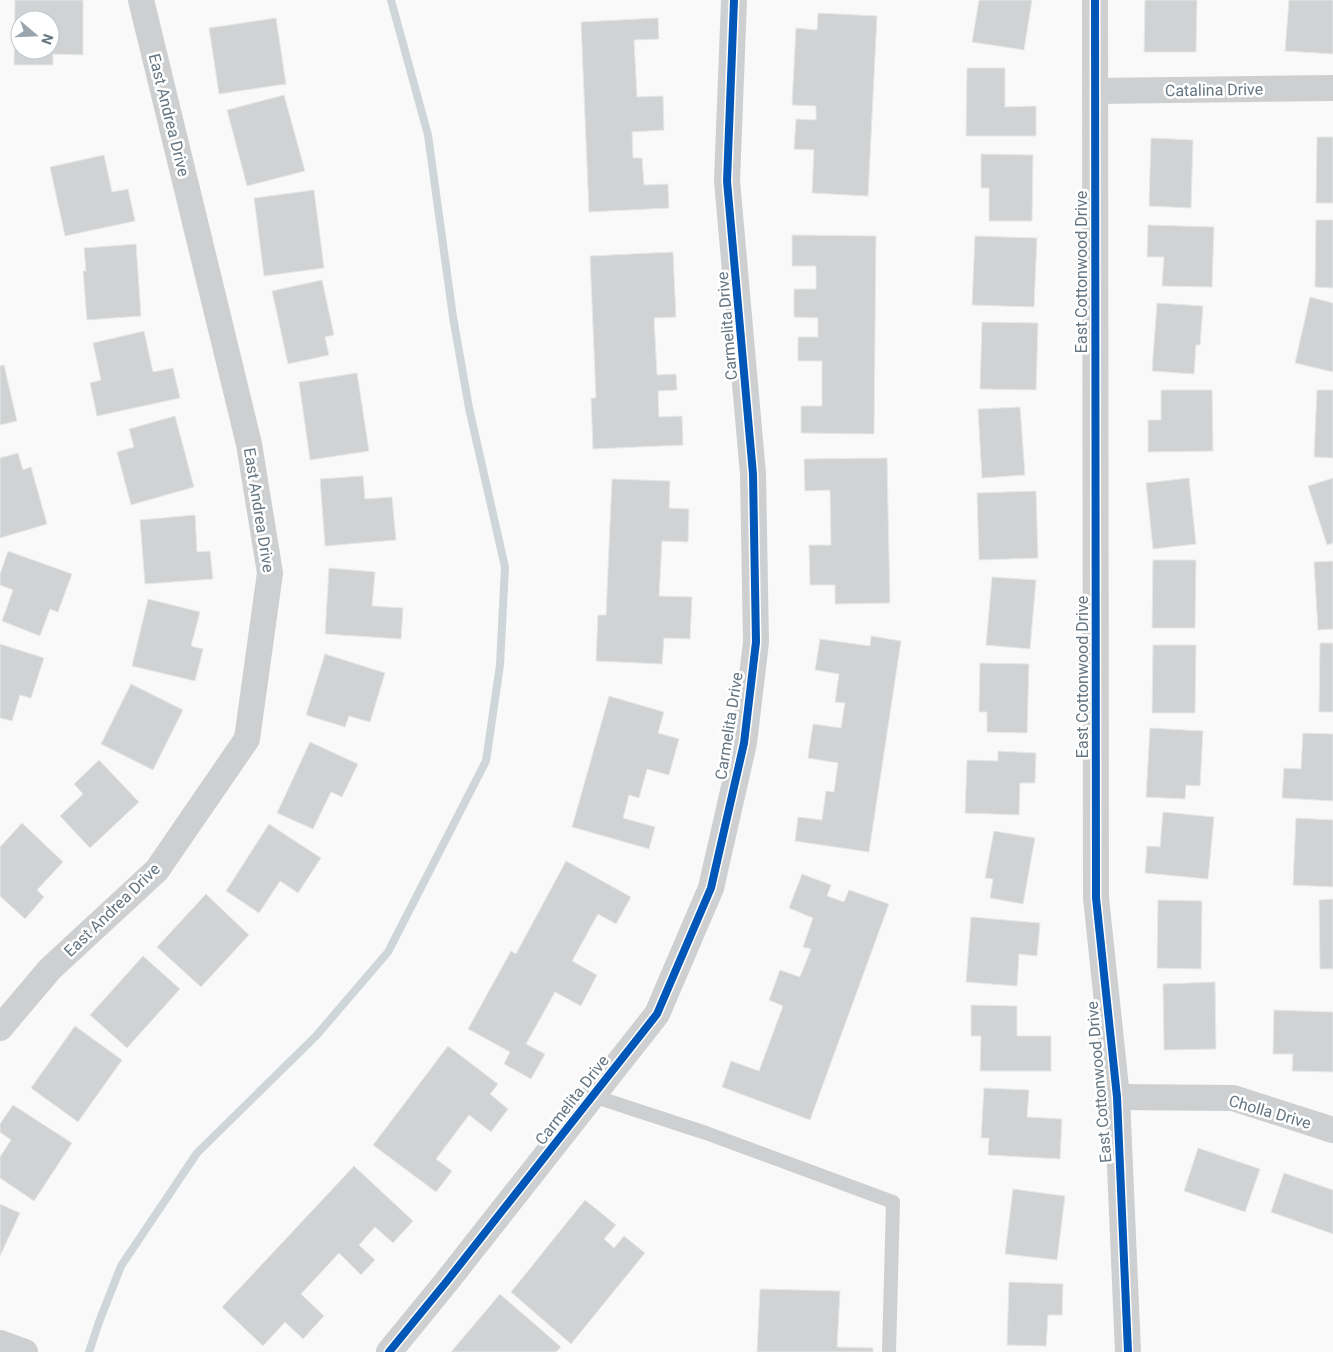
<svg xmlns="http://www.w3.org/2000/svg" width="1333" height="1352" font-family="Roboto,sans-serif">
<rect width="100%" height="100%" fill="#f9f9f9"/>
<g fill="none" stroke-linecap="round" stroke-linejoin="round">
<path stroke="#ced6d9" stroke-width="8" d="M89 1352 99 1322 121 1266 197 1153 316 1036 388 952 486 761 500 665 505 567 469 408 453 317 428 135 391 0"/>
</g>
<g fill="#d0d2d3" stroke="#e8e8e8" fill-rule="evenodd">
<path d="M15 0H83V55L53 54V65H14ZM20 20H50V50H20Z"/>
<path d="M979 0H1032L1024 50 972 42Z"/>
<path d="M1145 0H1197L1196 52H1144Z"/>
<path d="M1289 0H1333V54L1285 51Z"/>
<path d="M818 13 877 16 868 196 812 193 814 150 794 149 796 119 816 120V106L792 105 796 28 817 30Z"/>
<path d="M276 18 286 84 219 94 209 28Z"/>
<path d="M658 18 659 39 634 40 637 97 663 96 664 130 632 132 633 158H642L644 185 668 184 669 208 589 212 581 22Z"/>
<path d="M967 68H1005V107L1036 106V136H966Z"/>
<path d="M284 95 305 171 247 186 227 110Z"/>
<path d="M1317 137H1333V203H1316Z"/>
<path d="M1151 138 1193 140 1191 208 1149 206Z"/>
<path d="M981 154 1033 155 1032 221H989V188H981Z"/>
<path d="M104 155 112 192 128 189 135 221 65 236 50 167Z"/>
<path d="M314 190 324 268 264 276 254 198Z"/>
<path d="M1316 220H1333V288L1315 287Z"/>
<path d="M1148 225 1214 227 1212 287 1162 286 1164 257H1147Z"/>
<path d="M792 235 876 236 874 434 801 433V406H822V361H798V337H818V318L794 317V289H816V266H792Z"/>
<path d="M975 236 1037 238 1034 307 972 305Z"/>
<path d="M136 244 141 316 87 320 83 271H86L84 248Z"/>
<path d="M673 252 676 317 654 318 657 375 676 374 677 390 658 391 659 417 682 416 683 445 593 449 591 398H596L590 256Z"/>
<path d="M322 280 334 335 325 337 329 355 288 364 272 291Z"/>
<path d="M1310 297 1333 303V372L1295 363Z"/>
<path d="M1157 303 1203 306 1200 345H1196L1194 374 1152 371Z"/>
<path d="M982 322 1038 323 1036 390 980 389Z"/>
<path d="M144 331 153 372 173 368 180 398 97 416 90 383 101 380 93 343Z"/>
<path d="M4 365 17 421 0 425V366Z"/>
<path d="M357 373 369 451 310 460 299 382Z"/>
<path d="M1161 390H1212L1213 451 1148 452V420H1161Z"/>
<path d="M1317 390H1333V458L1314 457Z"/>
<path d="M1020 407 1025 475 982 478 978 409Z"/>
<path d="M175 416 194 487 131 505 117 452 134 447 129 429Z"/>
<path d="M18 453 23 470 31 467 47 524 0 538V458Z"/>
<path d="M887 458 890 603 835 604V585H810L809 545H831L830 490 805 491 804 459Z"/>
<path d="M363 476 365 499 392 497 396 540 325 546 320 479Z"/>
<path d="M1189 478 1196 544 1153 549 1146 483Z"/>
<path d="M1333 478V543L1327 545 1308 486Z"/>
<path d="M612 479 670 481 669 508 689 509 688 542 662 541 659 596 692 597 690 639 664 638 662 664 596 661 598 615H606Z"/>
<path d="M1036 491 1038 558 979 560 977 493Z"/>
<path d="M195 515 197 552 210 551 213 579 145 584 140 520Z"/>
<path d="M8 551 72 574 58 612 50 609 40 636 2 621 13 590 0 585V574Z"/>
<path d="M1153 560H1196L1195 628H1152Z"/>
<path d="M1333 561V629L1318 630 1314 562Z"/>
<path d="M329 568 375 572 372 606 403 608 401 639 325 634Z"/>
<path d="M992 577 1036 580 1030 649 986 645Z"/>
<path d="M148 599 200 612 191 646 203 649 195 681 132 666Z"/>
<path d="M871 636 901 641 869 852 795 841 798 817 822 820 826 791 834 792 838 763 808 758 813 724 841 728 845 703 835 702 839 674 815 670 820 639 870 646Z"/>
<path d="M1320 643H1333V712H1319Z"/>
<path d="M0 644 44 658 31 698 20 695 12 721 0 718Z"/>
<path d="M1153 645H1196L1195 713H1152Z"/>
<path d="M325 654 385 673 370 722 349 716 345 727 306 715Z"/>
<path d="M980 663 1029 664 1027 733 987 732V712H979Z"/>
<path d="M131 684 183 710 153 770 101 744Z"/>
<path d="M609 696 664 712 658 733 679 739 669 775 647 769 639 798 629 795 623 818 655 827 649 849 572 827Z"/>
<path d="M1150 728 1203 731 1200 786 1186 785 1185 799 1146 797Z"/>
<path d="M1303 733 1333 734V801L1282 798 1284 768 1301 769Z"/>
<path d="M310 742 358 764 342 797 331 792 313 829 277 813Z"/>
<path d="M998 751 1036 753 1035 783H1020L1019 815 965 813 967 760 998 761Z"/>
<path d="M99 760 139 802 90 848 60 816 83 794 74 784Z"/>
<path d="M1163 812 1214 817 1208 879 1145 873 1147 846 1160 847Z"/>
<path d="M1296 818 1333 820V887L1293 885Z"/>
<path d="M22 823 63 862 37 890 44 897 25 919 0 896V847Z"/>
<path d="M269 824 321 858 298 893 280 881 259 913 226 891Z"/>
<path d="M994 831 1035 838 1023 904 990 898 993 879 985 878Z"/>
<path d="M566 861 631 897 616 924 598 914 572 961 597 975 581 1006 555 992 526 1044 545 1054 531 1079 504 1064 510 1052 468 1029 511 951 516 954Z"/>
<path d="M802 874 831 885 827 896 844 902 849 890 889 904 810 1120 722 1087 731 1061 759 1071 783 1006 769 1000 780 970 800 977 811 949 803 947 813 918 789 908Z"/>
<path d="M206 894 249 935 201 987 157 947Z"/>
<path d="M1333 899V969H1320L1319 900Z"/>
<path d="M1158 900 1202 901 1201 969 1157 968Z"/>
<path d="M971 917 1040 923 1037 956 1019 954 1017 986 966 982Z"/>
<path d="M143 956 180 989 127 1048 90 1015Z"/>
<path d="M1215 982 1216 1049 1164 1050 1163 984Z"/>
<path d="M971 1005 1017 1006V1036H1051V1071H980L981 1036H971Z"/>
<path d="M1274 1010 1333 1012V1072L1292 1071 1293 1054H1273Z"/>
<path d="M75 1026 122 1060 78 1122 31 1088Z"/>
<path d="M448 1046 498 1084 490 1094 508 1109 491 1132 469 1115 436 1159 452 1171 436 1192 373 1145Z"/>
<path d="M984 1088 1029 1090 1027 1117 1062 1119 1060 1159 988 1155 989 1138H981Z"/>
<path d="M13 1105 72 1143 34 1201 0 1178V1157L11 1140 0 1132V1124Z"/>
<path d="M1198 1148 1260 1169 1245 1212 1184 1191Z"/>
<path d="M354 1166 413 1221 393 1243 375 1227 359 1245 375 1260 361 1275 339 1253 301 1294 324 1316 303 1339 285 1322 263 1346 222 1307Z"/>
<path d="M1284 1173 1333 1190V1234L1271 1212Z"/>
<path d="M1013 1189 1065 1196 1057 1260 1005 1254Z"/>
<path d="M585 1200 616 1225 604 1239 614 1248 624 1236 645 1253 571 1344 511 1292Z"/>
<path d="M0 1204 20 1213 0 1256Z"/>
<path d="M1009 1282 1063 1284 1062 1315H1048L1046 1346 1007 1345Z"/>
<path d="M760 1289 840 1291 837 1347 873 1348V1352H757Z"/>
<path d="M500 1294 561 1347 556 1352H451Z"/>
</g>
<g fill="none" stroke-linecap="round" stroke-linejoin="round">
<path stroke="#cecfd0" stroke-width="14" d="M593 1096 706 1133 893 1202 889 1352"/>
<g stroke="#cecfd0" stroke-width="26">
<path d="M1095 0 1096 898 1117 1097 1128 1352"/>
<path d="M1095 91 1333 88"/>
<path d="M0 1028 50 969 157 870 247 739 270 573 249 444 141 0"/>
<path d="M1117 1097 1233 1098 1333 1130"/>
<path d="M0 1343 25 1352"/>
<path d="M389 1352 447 1281 657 1014 711 888 744 743 756 642 753 474 727 181 734 0"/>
</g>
<g stroke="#fff" stroke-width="11">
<g id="cycleway">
<path d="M1095 0 1096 898 1117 1097 1128 1352"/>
<path d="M389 1352 447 1281 657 1014 711 888 744 743 756 642 753 474 727 181 734 0"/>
</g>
</g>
<use href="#cycleway" stroke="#0057b8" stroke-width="8"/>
</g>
<g text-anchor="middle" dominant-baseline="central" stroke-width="5" stroke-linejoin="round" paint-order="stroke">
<g font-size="16" fill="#657683" stroke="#fff">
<text transform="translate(1214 90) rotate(-1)">Catalina Drive</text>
<text transform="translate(169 115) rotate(76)">East Andrea Drive</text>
<text transform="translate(1081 272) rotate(-90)">East Cottonwood Drive</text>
<text transform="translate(727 326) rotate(-95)">Carmelita Drive</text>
<text transform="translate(259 510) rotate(81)">East Andrea Drive</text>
<text transform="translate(1082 677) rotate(-90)">East Cottonwood Drive</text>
<text transform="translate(729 726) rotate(-81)">Carmelita Drive</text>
<text transform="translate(112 910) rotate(-44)">East Andrea Drive</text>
<text transform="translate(1099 1082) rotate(-95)">East Cottonwood Drive</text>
<text transform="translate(572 1100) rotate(-52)">Carmelita Drive</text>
<text transform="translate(1270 1112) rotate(16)">Cholla Drive</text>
</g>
</g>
<g transform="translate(35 35) rotate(109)"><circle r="24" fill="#ffffff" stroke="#c1c8cd"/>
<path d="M0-4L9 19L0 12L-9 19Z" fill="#99a4ac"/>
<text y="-8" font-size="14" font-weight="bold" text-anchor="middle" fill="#657683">N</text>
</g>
</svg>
